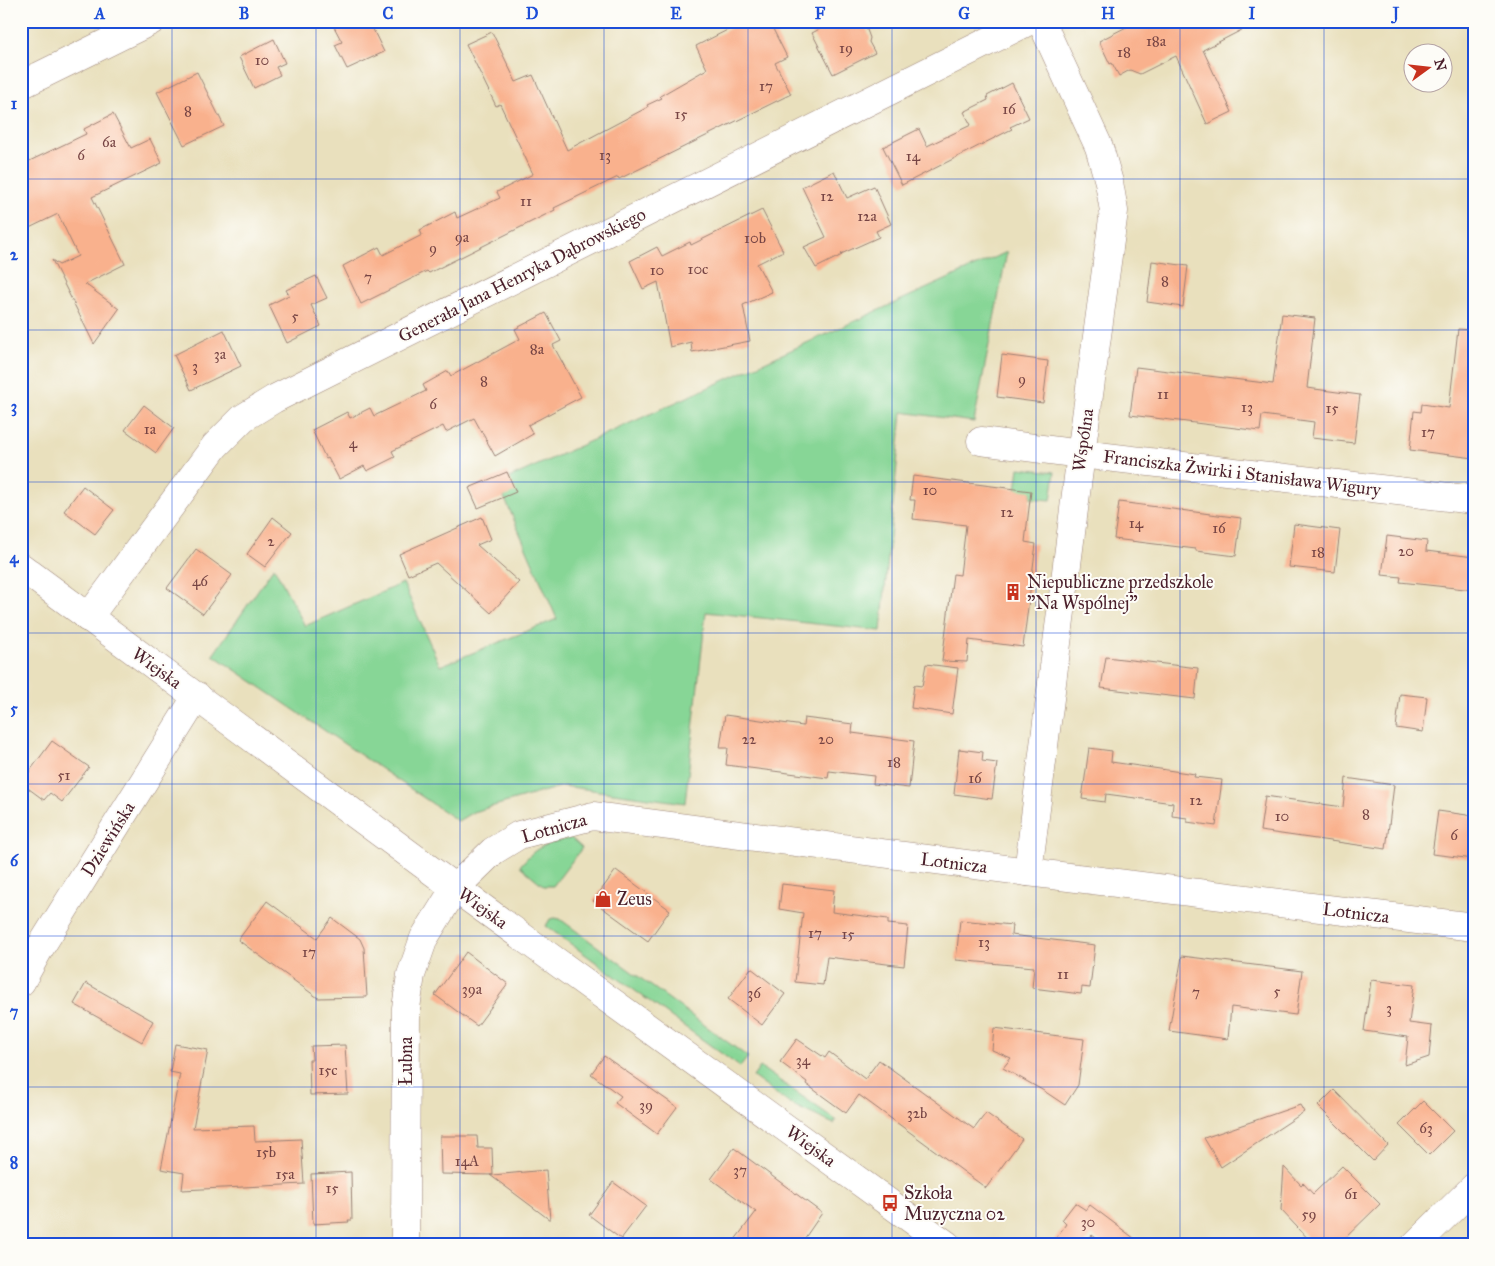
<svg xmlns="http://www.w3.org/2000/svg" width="1495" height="1266" font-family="'IM FELL Great Primer',serif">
<rect width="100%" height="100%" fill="#fdfcf7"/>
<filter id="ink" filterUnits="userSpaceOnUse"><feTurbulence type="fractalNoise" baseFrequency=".02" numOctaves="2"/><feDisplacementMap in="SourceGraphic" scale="10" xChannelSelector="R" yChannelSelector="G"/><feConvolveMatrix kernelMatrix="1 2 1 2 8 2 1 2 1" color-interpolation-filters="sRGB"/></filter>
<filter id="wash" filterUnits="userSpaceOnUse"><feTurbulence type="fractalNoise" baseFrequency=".0096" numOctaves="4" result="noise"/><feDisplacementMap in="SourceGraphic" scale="20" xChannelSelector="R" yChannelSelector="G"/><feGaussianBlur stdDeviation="1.12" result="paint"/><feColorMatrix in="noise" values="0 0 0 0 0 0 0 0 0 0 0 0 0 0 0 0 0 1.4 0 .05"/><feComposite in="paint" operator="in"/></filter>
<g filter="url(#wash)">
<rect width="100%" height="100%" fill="#e9e0bd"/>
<g fill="#87d696" stroke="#687a60">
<path d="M1007 252 974 422 902 412 881 631 706 612 685 803 563 786 473 812 458 821 213 655 274 567 305 626 403 583 440 666 557 619 498 483Z"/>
<path d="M1019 468 1055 472 1051 500 1030 498 1031 492 1016 490Z"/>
<path d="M571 838 582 848 553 886H544L520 866C537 845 546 844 571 838Z"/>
<path d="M555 918 560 919 748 1057 740 1067 546 926 550 919Z"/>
<path d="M760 1067 836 1120 834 1124 790 1104 753 1077Z"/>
</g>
<g id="blocks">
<g fill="#f9b18d">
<path d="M331 21H369L384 52 347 69 335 45 342 42Z"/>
<path d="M745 21H769L787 57 775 63 791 94 619 179 618 177 554 208 555 210 429 273 427 271 361 304 343 266 379 247 383 255 422 235 420 230 455 212 457 218 500 198 497 192 533 174 500 104 496 106 466 44 492 32 516 82 533 75 567 150 648 107 647 105 662 98 660 96 707 69 696 46Z"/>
<path d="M835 21H858L860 25 866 27 870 38 869 42 875 53 833 74 812 33Z"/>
<path d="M1138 21H1259L1203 50 1232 112 1207 124 1176 56 1140 74 1130 70 1119 76 1112 63 1110 64 1099 41Z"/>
<path d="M274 39 285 63 276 67 280 75 254 88 239 57Z"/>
<path d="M197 72 224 126 184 145 157 92Z"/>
<path d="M1012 83 1029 118 1010 127 1012 129 902 185 883 147 919 129 927 146 971 125 964 112 988 100 987 96Z"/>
<path d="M113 114 131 148 150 139 162 163 92 197 125 264 85 284 119 309 94 344 52 260 59 265 78 256 58 214 21 232V165L86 134 84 129Z"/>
<path d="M834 171 847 198 874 186 891 224 876 231 879 237 841 254 842 255 816 268 804 247 826 237 802 187Z"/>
<path d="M762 210 783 251 757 264 772 292 743 305 750 341 692 352 691 342 670 347 658 282 643 289 630 261 657 247 662 256 690 242 691 245Z"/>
<path d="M1152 261 1188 266 1183 307 1147 302Z"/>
<path d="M316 276 327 298 311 305 321 326 287 343 269 305 289 295 286 290Z"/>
<path d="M546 313 561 341 553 345 581 397 528 425 533 434 495 456 474 418 446 432 443 426 392 451 395 457 367 471 364 466 339 479 328 458 326 459 312 430 347 412 350 418 370 408 374 416 426 391 423 385 448 371 451 376 520 339 515 329Z"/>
<path d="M1282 314 1315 318 1307 388 1360 395 1354 443 1312 438 1314 422 1262 415 1260 431 1130 415 1136 367 1273 384Z"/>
<path d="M1458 329 1474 330V458L1410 450 1414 411 1421 412 1422 404 1449 408Z"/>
<path d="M224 330 241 366 191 390 174 355Z"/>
<path d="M1002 355 1048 361 1043 403 997 397Z"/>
<path d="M144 405 174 428 156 453 125 430Z"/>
<path d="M507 472 516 492 478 508 469 488Z"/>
<path d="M913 476 1031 491 1025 542 1036 544 1023 647 969 640 967 662 942 661 953 574 960 575 966 525 913 519 915 500H910Z"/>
<path d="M83 486 114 510 95 534 64 511Z"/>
<path d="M1119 502 1241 518 1236 556 1196 551V549L1114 539Z"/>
<path d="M273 517 292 532 265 567 247 554Z"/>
<path d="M482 517 491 539 477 545 519 582 491 613 436 563 408 575 399 554Z"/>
<path d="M1294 524 1340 530 1335 572 1289 567Z"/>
<path d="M1387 536 1427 541 1426 551 1474 557V590L1400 582 1401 577 1382 575Z"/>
<path d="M196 549 232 575 203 614 167 588Z"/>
<path d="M1106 657 1198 668 1195 699 1101 688Z"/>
<path d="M926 664 958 668 952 714 911 708 914 685 922 686Z"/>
<path d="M1400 694 1427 697 1423 732 1396 728Z"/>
<path d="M725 715 803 726 804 718 853 724 852 733 914 741 909 788 873 784 874 776 829 771 828 778 726 765 728 748H720Z"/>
<path d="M52 741 89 767 62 802 50 793 44 800 21 783Z"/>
<path d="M1089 748 1112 751 1111 762 1195 774 1194 777 1222 780 1216 826 1187 822V818L1172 816 1173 803 1106 794 1105 802 1082 799Z"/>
<path d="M959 749 983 752 982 761 997 763 992 799 954 794Z"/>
<path d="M1346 778 1394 785 1386 849 1260 831 1265 796 1343 807Z"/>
<path d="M1438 811 1474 816V859L1432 854Z"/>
<path d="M616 870 670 910 648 941 593 901Z"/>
<path d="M782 884 834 890 832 912 888 919V924L908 926 904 966 827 957 823 985 795 982 803 913 779 909Z"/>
<path d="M267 901 317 938 332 918 360 939 364 948 367 997 318 998 238 940Z"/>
<path d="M960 920 1012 925 1011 935 1095 945 1090 988 1082 987 1081 994 1032 988 1034 967 956 960Z"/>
<path d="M466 952 508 984 477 1026 435 995Z"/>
<path d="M1182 956 1302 971 1296 1015 1231 1007 1228 1039 1169 1031Z"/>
<path d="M751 968 785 994 762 1025 728 999Z"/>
<path d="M1371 980 1414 985 1409 1023 1432 1026 1429 1057 1405 1065 1408 1037 1364 1031Z"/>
<path d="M86 983 153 1021 142 1042 74 1004Z"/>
<path d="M994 1028 1084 1039 1078 1085 1065 1105 1044 1091 1003 1068 1011 1058 992 1050Z"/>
<path d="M797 1039 825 1058 829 1052 865 1079 879 1060 974 1129 986 1113 1022 1139 986 1188 859 1095 846 1113 806 1084 807 1082 780 1062Z"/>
<path d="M175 1044 208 1050 193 1128 254 1126 255 1141 301 1139 304 1184 182 1190 184 1173 161 1169 180 1074 170 1072Z"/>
<path d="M345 1045 348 1094 310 1095 309 1060H312L311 1046Z"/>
<path d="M604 1056 677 1107 657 1134 615 1103 621 1096 591 1074Z"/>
<path d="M1334 1090 1388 1145 1373 1161 1318 1106Z"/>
<path d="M1423 1101 1453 1131 1429 1155 1399 1125Z"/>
<path d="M1300 1105 1304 1112 1221 1167 1204 1138Z"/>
<path d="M440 1136H477L478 1148H492L493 1175 546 1170 550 1220 490 1175H493L441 1174Z"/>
<path d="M734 1148 822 1213 800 1245H731L756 1212 711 1179Z"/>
<path d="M1342 1166 1380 1204 1338 1245H1314L1281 1210 1284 1167 1301 1185 1303 1183 1313 1194Z"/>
<path d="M351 1172 352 1220H348L349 1222 313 1224 311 1174Z"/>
<path d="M613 1182 646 1206 621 1239 589 1215Z"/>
<path d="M1075 1203 1086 1210 1090 1205 1143 1245H1105L1092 1235 1084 1245H1051L1066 1224 1062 1220Z"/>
</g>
</g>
</g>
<g filter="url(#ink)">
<use href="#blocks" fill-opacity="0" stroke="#9a8074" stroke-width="1"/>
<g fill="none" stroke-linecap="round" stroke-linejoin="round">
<g stroke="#9a8074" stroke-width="29">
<g id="street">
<path d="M21 85 151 21"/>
<path d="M981 441 1081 454 1474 500"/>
<path d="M88 618 215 446 243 418 274 399 1029 21"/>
<path d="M1028 872 1081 454 1114 211 1109 182 1099 147 1041 21"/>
<path d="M21 982 38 951 197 696"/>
<path d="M405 1245 406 1008 411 975 424 938 455 888 493 851 519 835 593 816 1028 872 1474 927"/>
</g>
</g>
<g stroke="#9a8074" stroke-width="29">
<g id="secondary">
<path d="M21 567 455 888 947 1245"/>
<path d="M1415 1245 1474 1187"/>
</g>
</g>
<use href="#street" stroke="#fff" stroke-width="28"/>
<use href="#secondary" stroke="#fff" stroke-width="28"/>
</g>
</g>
<path fill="none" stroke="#1d4ed8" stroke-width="1" stroke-opacity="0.55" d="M172 21V1245M316 21V1245M460 21V1245M604 21V1245M748 21V1245M892 21V1245M1036 21V1245M1180 21V1245M1324 21V1245M21 179H1474M21 330H1474M21 482H1474M21 633H1474M21 784H1474M21 936H1474M21 1087H1474"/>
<defs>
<g id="building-bare" transform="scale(1.35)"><path d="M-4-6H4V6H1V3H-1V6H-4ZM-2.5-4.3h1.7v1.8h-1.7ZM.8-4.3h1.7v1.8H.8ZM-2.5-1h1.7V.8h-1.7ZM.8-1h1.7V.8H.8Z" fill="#c8321e" stroke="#fdfcf7" stroke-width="2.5" paint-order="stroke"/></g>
<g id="shop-bare" transform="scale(1.35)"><path d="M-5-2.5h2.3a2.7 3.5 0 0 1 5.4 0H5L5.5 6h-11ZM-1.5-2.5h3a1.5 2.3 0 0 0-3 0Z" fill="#c8321e" stroke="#fdfcf7" stroke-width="2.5" paint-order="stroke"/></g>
<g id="bus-bare" transform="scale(1.35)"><path d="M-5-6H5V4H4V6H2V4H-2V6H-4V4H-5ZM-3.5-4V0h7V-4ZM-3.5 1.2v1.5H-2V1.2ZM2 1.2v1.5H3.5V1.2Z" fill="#c8321e" stroke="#fdfcf7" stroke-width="2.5" paint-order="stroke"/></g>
</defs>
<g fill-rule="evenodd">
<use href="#building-bare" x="1013" y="592"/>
<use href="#shop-bare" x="603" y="899"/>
<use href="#bus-bare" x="890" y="1203"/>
</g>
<g text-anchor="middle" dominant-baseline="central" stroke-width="4" stroke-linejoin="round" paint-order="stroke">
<g font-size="15" fill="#764444">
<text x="1156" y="41">18a</text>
<text x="846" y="48">19</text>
<text x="1124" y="52">18</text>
<text x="262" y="60">10</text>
<text x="766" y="86">17</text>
<text x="1009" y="109">16</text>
<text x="188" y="111">8</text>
<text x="681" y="114">15</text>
<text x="109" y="142">6a</text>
<text x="81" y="155">6</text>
<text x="605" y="155">13</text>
<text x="913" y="156">14</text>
<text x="827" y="196">12</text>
<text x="526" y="201">11</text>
<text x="867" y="216">12a</text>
<text x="462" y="237">9a</text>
<text x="755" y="238">10b</text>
<text x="433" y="248">9</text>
<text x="698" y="269">10c</text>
<text x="657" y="270">10</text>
<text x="368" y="277">7</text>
<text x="1165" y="281">8</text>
<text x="295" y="316">5</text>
<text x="537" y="349">8a</text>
<text x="220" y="354">3a</text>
<text x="195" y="366">3</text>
<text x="1022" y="379">9</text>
<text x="484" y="381">8</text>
<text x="1163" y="394">11</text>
<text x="433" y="404">6</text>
<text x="1247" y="407">13</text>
<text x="1332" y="408">15</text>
<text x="150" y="429">1a</text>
<text x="1428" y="432">17</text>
<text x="353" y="443">4</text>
<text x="930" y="490">10</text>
<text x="1007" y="512">12</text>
<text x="1136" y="523">14</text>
<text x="1219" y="528">16</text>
<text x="271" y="541">2</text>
<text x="1406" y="551">20</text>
<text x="1318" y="552">18</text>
<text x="200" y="581">46</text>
<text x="749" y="739">22</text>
<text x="826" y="739">20</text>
<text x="894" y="762">18</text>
<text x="64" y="775">51</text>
<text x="975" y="778">16</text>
<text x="1196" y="800">12</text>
<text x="1366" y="814">8</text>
<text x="1282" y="816">10</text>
<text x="1454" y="835">6</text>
<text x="815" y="933">17</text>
<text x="848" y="934">15</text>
<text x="984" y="942">13</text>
<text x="309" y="952">17</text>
<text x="1063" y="974">11</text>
<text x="472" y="989">39a</text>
<text x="1277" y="991">5</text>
<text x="1196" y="992">7</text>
<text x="754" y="993">36</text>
<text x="1389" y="1008">3</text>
<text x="803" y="1060">34</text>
<text x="328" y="1070">15c</text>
<text x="646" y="1105">39</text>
<text x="917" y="1113">32b</text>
<text x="1426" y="1128">63</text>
<text x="266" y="1152">15b</text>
<text x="467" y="1161">14A</text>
<text x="740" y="1170">37</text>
<text x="285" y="1174">15a</text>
<text x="332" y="1188">15</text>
<text x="1351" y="1194">61</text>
<text x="1309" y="1214">59</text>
<text x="1088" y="1222">30</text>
</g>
<g font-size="18" fill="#4a1f2b" stroke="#fdfcf7">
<text transform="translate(522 275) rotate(-27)">Generała Jana Henryka Dąbrowskiego</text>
<text transform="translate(1083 440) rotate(-82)">Wspólna</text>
<text transform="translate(1242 473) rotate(7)">Franciszka Żwirki i Stanisława Wigury</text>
<text transform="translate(157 668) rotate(36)">Wiejska</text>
<text transform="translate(554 828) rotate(-16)">Lotnicza</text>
<text transform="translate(108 839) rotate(-58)">Dziewińska</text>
<text transform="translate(954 863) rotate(7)">Lotnicza</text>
<text transform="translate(483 908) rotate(36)">Wiejska</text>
<text transform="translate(1356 913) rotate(7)">Lotnicza</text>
<text transform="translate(406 1061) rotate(-90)">Łubna</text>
<text transform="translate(811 1146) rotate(36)">Wiejska</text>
</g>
<g font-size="18" fill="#4a1f2b" stroke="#fdfcf7" text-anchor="start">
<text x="1027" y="582">Niepubliczne przedszkole<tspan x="1027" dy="21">"Na Wspólnej"</tspan></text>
<text x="617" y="899">Zeus</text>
<text x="904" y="1193">Szkoła<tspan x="904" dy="21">Muzyczna 02</tspan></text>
</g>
</g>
<rect width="1495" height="1266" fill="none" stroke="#fdfcf7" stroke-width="55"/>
<g transform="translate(1428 68) rotate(75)"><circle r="24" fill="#fdfcf7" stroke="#b5a4a5"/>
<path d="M0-4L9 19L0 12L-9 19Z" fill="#c8321e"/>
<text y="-8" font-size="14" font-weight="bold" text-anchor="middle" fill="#4a1f2b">N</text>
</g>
<rect x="28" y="28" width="1440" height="1210" fill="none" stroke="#1d4ed8" stroke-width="2"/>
<g font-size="16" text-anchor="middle" font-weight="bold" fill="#1d4ed8">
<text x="100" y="19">A</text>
<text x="244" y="19">B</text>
<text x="388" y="19">C</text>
<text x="532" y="19">D</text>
<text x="676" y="19">E</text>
<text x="820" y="19">F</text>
<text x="964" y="19">G</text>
<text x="1108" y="19">H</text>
<text x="1252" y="19">I</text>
<text x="1396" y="19">J</text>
<text x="14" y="109">1</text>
<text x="14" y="260">2</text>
<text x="14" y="412">3</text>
<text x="14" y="563">4</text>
<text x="14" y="714">5</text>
<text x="14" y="866">6</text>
<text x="14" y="1017">7</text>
<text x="14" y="1168">8</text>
</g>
</svg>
